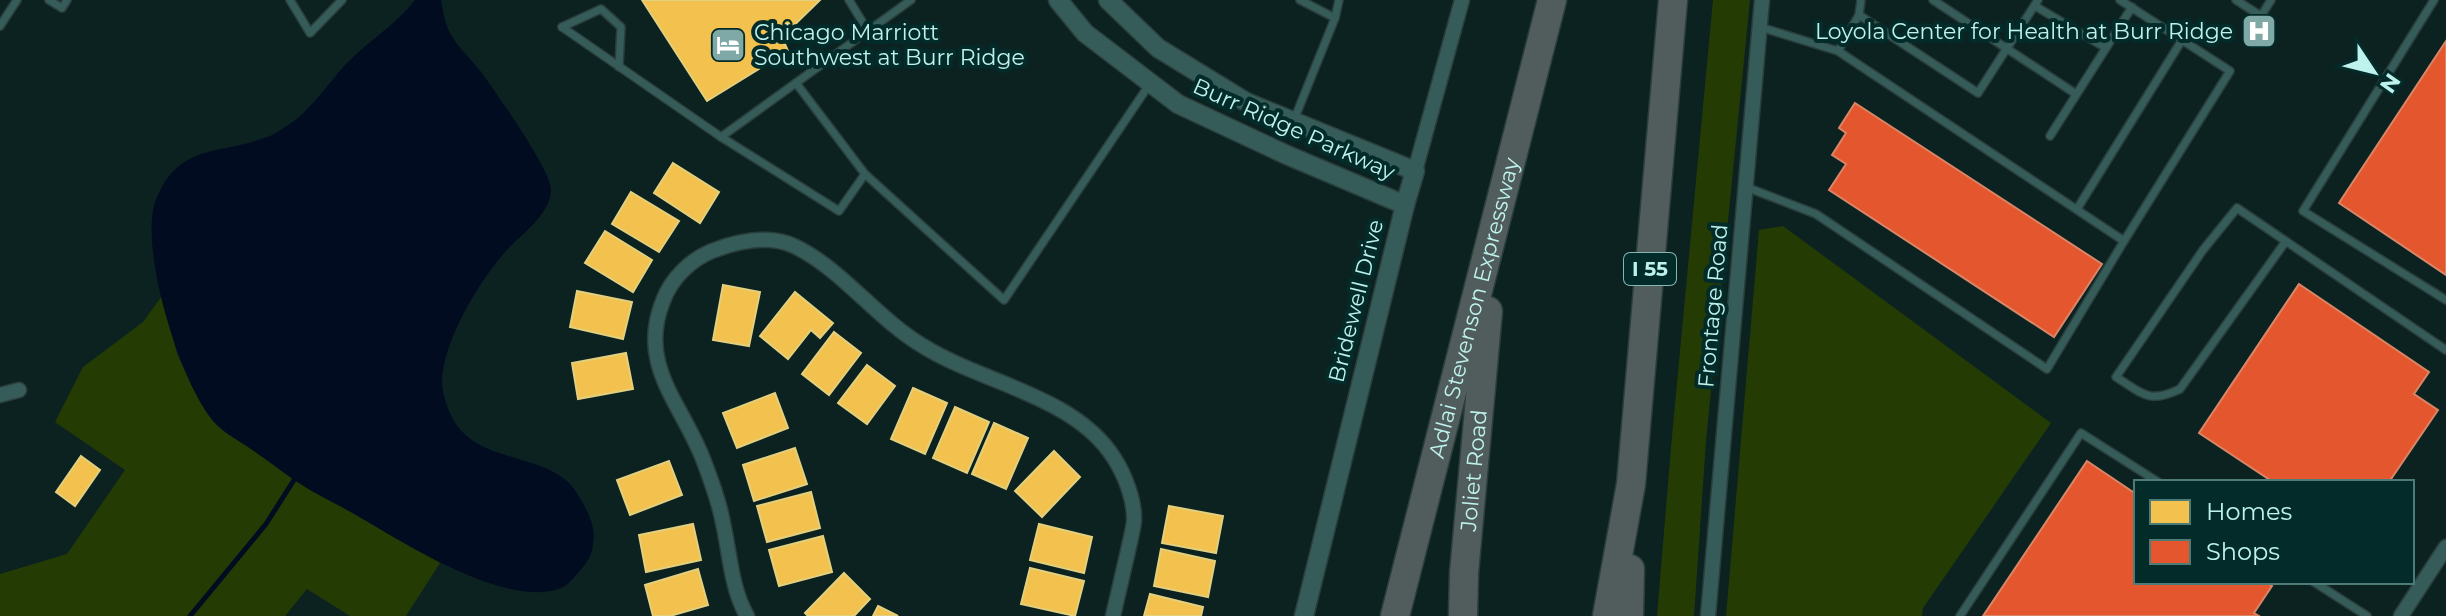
<svg xmlns="http://www.w3.org/2000/svg" width="2446" height="616" font-family="Montserrat,sans-serif">
<rect width="100%" height="100%" fill="#0c2221"/>
<g fill="#243c04">
<path d="M1713 0H1750L1706 441 1694 616H1657L1672 436Z"/>
<path d="M1783 226 2051 423 1923 608 1922 616H1726L1759 230Z"/>
<path d="M162 296 177 354 194 390 216 424 294 480 440 563 406 616H350L307 589 285 616H0V574L67 554 125 470 55 422 83 367 143 322Z"/>
</g>
<path fill="#010c21" d="M415 0H441C443 10 445 24 450 33 458 48 472 60 482 73 495 92 554 173 551 192 548 217 520 235 505 252 478 283 443 341 442 382 442 392 447 407 451 415 472 462 535 452 568 482 576 490 582 501 587 511 592 522 595 531 593 544 592 556 586 564 578 573 572 580 566 587 558 589 504 608 399 540 353 513 333 502 311 492 293 479 279 469 265 458 251 449 240 441 225 434 216 424 181 388 136 242 157 197 181 143 219 155 264 138 275 135 285 127 294 121 314 106 329 82 346 64 368 41 396 25 415 0Z"/>
<g fill="#f2c14e" stroke="#e2d07e" stroke-width="2">
<path d="M642 0H820L782 37 788 51 707 101Z"/>
<path d="M673 163 719 192 700 223 654 193Z"/>
<path d="M631 192 679 221 659 252 612 224Z"/>
<path d="M605 231 652 260 633 292 585 263Z"/>
<path d="M723 285 760 292 749 346 713 340Z"/>
<path d="M577 291 632 302 623 339 570 327Z"/>
<path d="M795 292 833 323 820 338 811 330 788 359 760 336Z"/>
<path d="M834 332 861 353 829 395 802 374Z"/>
<path d="M626 353 633 389 578 399 572 363Z"/>
<path d="M867 365 895 386 867 424 838 403Z"/>
<path d="M913 388 947 403 925 454 891 439Z"/>
<path d="M775 393 788 428 737 448 723 413Z"/>
<path d="M955 407 989 422 967 473 933 458Z"/>
<path d="M994 423 1028 438 1006 489 972 474Z"/>
<path d="M795 448 807 484 754 501 743 465Z"/>
<path d="M1054 451 1080 477 1042 517 1015 491Z"/>
<path d="M81 456 100 470 75 506 56 492Z"/>
<path d="M669 461 682 495 630 515 617 480Z"/>
<path d="M811 492 820 528 767 542 757 506Z"/>
<path d="M1169 506 1223 516 1216 553 1162 543Z"/>
<path d="M693 524 701 560 646 572 639 535Z"/>
<path d="M1039 524 1092 537 1084 573 1030 560Z"/>
<path d="M823 536 832 572 779 586 769 550Z"/>
<path d="M1161 549 1215 561 1208 597 1154 586Z"/>
<path d="M1030 568 1084 581 1075 616 1021 604Z"/>
<path d="M698 569 708 605 670 616H653L645 585Z"/>
<path d="M844 573 870 599 854 616H808L805 613Z"/>
<path d="M1150 594 1203 607 1201 616H1144Z"/>
<path d="M878 606 898 616H873Z"/>
</g>
<g fill="#e4572e" stroke="#d88667" stroke-width="2">
<path d="M2446 41V275L2339 203Z"/>
<path d="M1855 103 2102 264 2054 337 1829 190 1846 164 1832 155 1846 133 1839 128Z"/>
<path d="M2299 284 2429 372 2414 394 2438 410 2389 482H2273L2199 433Z"/>
<path d="M2087 461 2136 494V582H2266L2272 586 2254 613 2259 616H1983Z"/>
</g>
<g fill="none" stroke-linecap="round" stroke-linejoin="round">
<path stroke="#010c21" stroke-width="5" d="M190 616 266 524 294 480"/>
<g stroke="#2a3e3c" stroke-width="10">
<g id="service">
<path d="M49 0 62 8 67 0"/>
<path d="M290 0 310 33 342 0"/>
<path d="M849 0 868 31"/>
<path d="M1300 0 1335 18"/>
<path d="M1933 0 2076 94"/>
<path d="M2236 0 2261 16 2271 0"/>
<path d="M2434 0 2303 211 2446 300"/>
<path d="M2035 6 2106 48"/>
<path d="M1859 15 1978 93 2038 0"/>
<path d="M0 26 17 0"/>
<path d="M562 27 721 137"/>
<path d="M562 27 601 9 621 27 619 67"/>
<path d="M1760 27 1838 51 2124 241 2230 71 2120 0"/>
<path d="M1838 51 1859 15 1861 0"/>
<path d="M796 83 865 174 1004 300 1149 85"/>
<path d="M1294 120 1335 18 1339 0"/>
<path d="M2050 136 2132 7"/>
<path d="M865 174 839 211 721 137 911 0"/>
<path d="M1746 187 1816 214 2047 369 2124 241"/>
<path d="M2077 209 2182 40"/>
<path d="M2286 241 2180 389C2149 404 2143 394 2116 377L2203 250 2237 208 2446 350"/>
<path d="M2314 582 2367 616"/>
<path d="M1960 616 2081 433 2158 482"/>
</g>
</g>
<g stroke="#2a3e3c" stroke-width="17">
<g id="minor">
<path d="M1415 171 1462 0"/>
<path d="M0 395 19 390"/>
<path d="M747 616C731 588 730 554 723 523 719 501 711 480 703 459 682 404 637 365 663 301 671 279 690 260 712 251 738 241 768 234 794 246 841 268 877 319 923 346 982 383 1075 396 1114 458 1125 475 1135 501 1134 521 1133 531 1130 541 1128 551 1123 573 1118 594 1113 616"/>
<path d="M1708 616 1762 0"/>
<path d="M2401 616 2446 547"/>
</g>
</g>
<g stroke="#2a3e3c" stroke-width="21">
<g id="tertiary">
<path d="M1058 0 1085 33 1178 104 1287 155 1405 205"/>
<path d="M1108 0 1158 48 1246 102 1415 171 1405 205 1304 616"/>
</g>
</g>
<g stroke="#2a3e3c" stroke-width="31">
<g id="motorway">
<path id="s1" d="M1395 616 1552 0"/>
<path id="s2" d="M1463 616 1464 573 1488 311"/>
<path d="M1607 616 1631 484 1673 0"/>
<path d="M1629 616 1630 569"/>
</g>
</g>
<use href="#service" stroke="#355c59" stroke-width="7"/>
<use href="#minor" stroke="#355c59" stroke-width="14"/>
<use href="#tertiary" stroke="#355c59" stroke-width="18"/>
<use href="#motorway" stroke="#515d5d" stroke-width="28"/>
</g>
<defs>
<g id="hospital-square" transform="scale(1.8)"><rect x="-9" y="-9" width="18" height="18" rx="4" fill="#7fa9a6" stroke="#032b29"/><path d="M-5-5h3v3.5h4V-5h3V5h-3V1.5h-4V5h-3Z" fill="#fff"/></g>
<g id="hotel-square" transform="scale(1.8)"><rect x="-9" y="-9" width="18" height="18" rx="4" fill="#7fa9a6" stroke="#032b29"/><path d="M-6-4.5h1.5V1H6V5H4.5V3h-9V5H-6ZM-4 0a1.8 1.8 0 1 1 3.6 0ZM.5 0V-2.5h3Q6-2.5 6 0Z" fill="#fff"/></g>
</defs>
<g fill-rule="evenodd">
<use href="#hospital-square" x="2259" y="31"/>
<use href="#hotel-square" x="728" y="45"/>
</g>
<g text-anchor="middle" dominant-baseline="central" stroke-width="8" stroke-linejoin="round" paint-order="stroke">
<rect fill="#032b29" stroke="#85b6b2" stroke-width="2" x="1624" y="253" width="52" height="32" rx="6"/>
<g font-size="20" font-weight="bold" fill="#bdf2ed">
<text x="1650" y="269">I 55</text>
</g>
<g font-size="22" fill="#bdf2ed" stroke="#032b29" text-anchor="end">
<text x="2233" y="31">Loyola Center for Health at Burr Ridge</text>
<text x="754" y="32" text-anchor="start">Chicago Marriott<tspan x="754" dy="25">Southwest at Burr Ridge</tspan></text>
</g>
<g font-size="22" fill="#bdf2ed" stroke="#032b29">
<text transform="translate(1294 129) rotate(24)">Burr Ridge Parkway</text>
<text transform="translate(1356 301) rotate(-76)">Bridewell Drive</text>
<text transform="translate(1713 306) rotate(-85)">Frontage Road</text>
<text stroke="none"><textPath href="#s1" startOffset="318">Adlai Stevenson Expressway</textPath></text>
<text stroke="none"><textPath href="#s2" startOffset="146">Joliet Road</textPath></text>
</g>
</g>
<rect x="2134" y="480" width="280" height="104" fill="#032b29" stroke="#4d7b77" stroke-width="2"/>
<rect x="2150" y="500" width="40" height="24" fill="#f2c14e" stroke="#4d7b77" stroke-width="2"/>
<text x="2206" y="520" font-size="24" fill="#bdf2ed">Homes</text>
<rect x="2150" y="540" width="40" height="24" fill="#e4572e" stroke="#4d7b77" stroke-width="2"/>
<text x="2206" y="560" font-size="24" fill="#bdf2ed">Shops</text>
<g transform="translate(2374 72) rotate(125)" stroke="#032b29" stroke-width="6" paint-order="stroke">
<path d="M0-6L14 30L0 20L-14 30Z" fill="#bdf2ed"/>
<text y="-12" font-size="22" font-weight="bold" text-anchor="middle" fill="#bdf2ed">N</text>
</g>
</svg>
